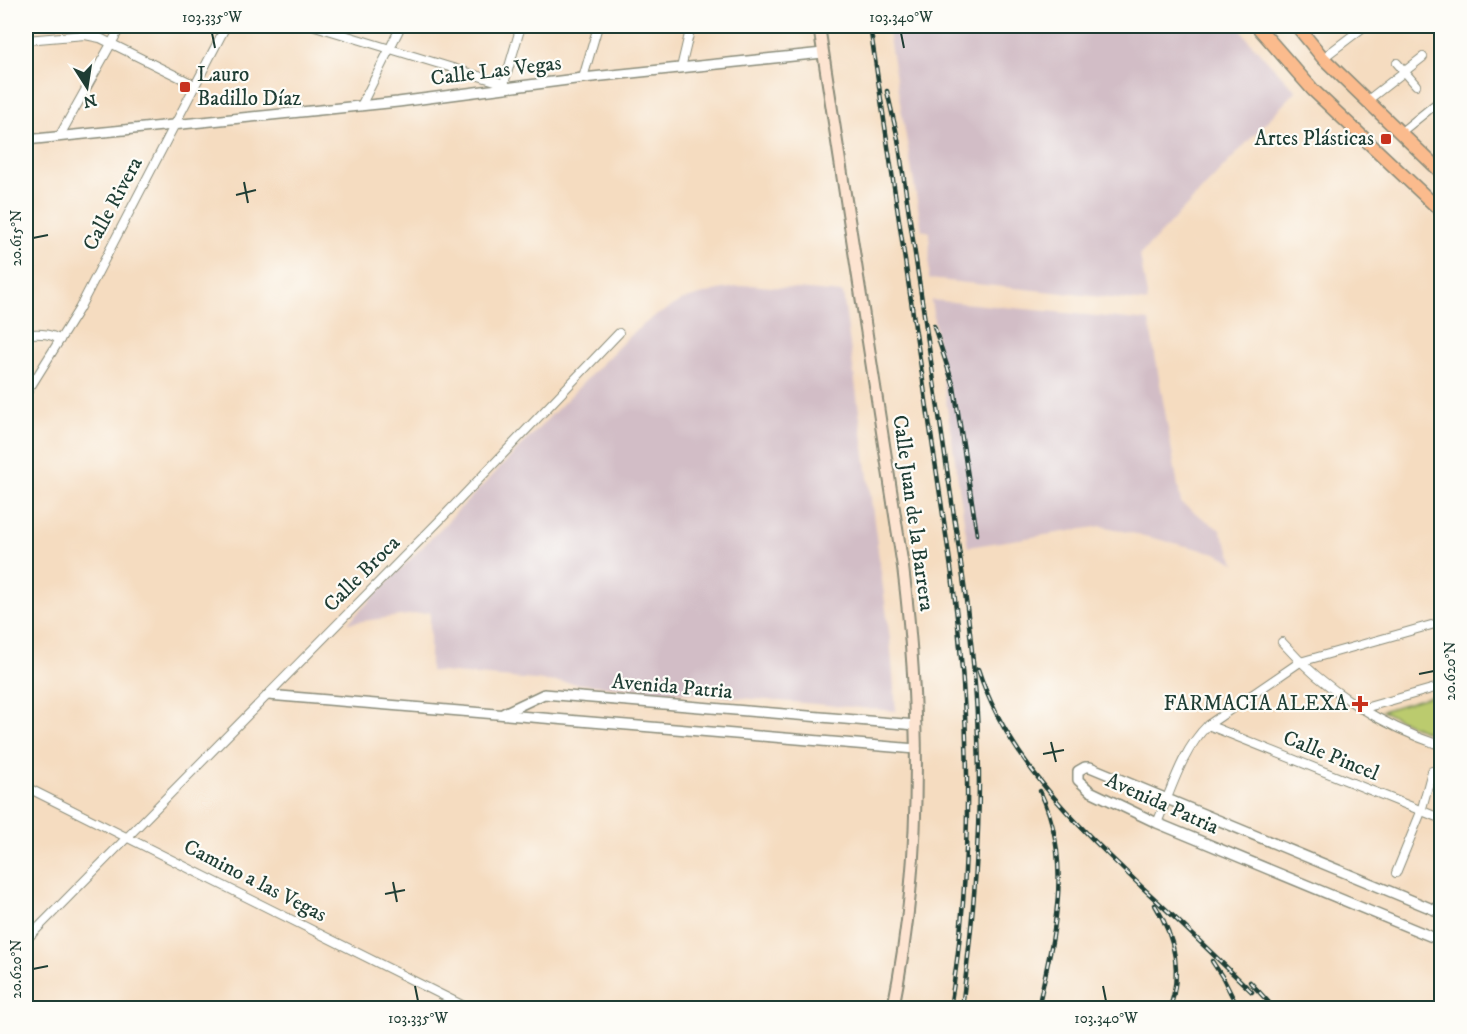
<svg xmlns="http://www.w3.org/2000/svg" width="1467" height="1034" font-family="'IM FELL DW Pica',serif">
<rect width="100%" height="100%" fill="#fdfcf7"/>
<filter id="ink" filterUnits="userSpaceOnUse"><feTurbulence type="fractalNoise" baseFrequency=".0167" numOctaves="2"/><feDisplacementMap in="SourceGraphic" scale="12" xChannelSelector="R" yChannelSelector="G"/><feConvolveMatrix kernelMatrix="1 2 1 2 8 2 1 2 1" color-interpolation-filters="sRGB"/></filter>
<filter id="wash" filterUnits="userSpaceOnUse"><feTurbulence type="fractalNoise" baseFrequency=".008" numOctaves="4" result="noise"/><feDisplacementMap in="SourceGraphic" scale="24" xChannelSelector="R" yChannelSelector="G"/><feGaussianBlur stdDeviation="1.35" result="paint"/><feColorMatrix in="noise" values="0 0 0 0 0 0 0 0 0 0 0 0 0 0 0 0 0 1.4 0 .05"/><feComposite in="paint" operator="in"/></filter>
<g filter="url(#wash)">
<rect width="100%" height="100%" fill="#f5dcc0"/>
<g fill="#d2bdc6">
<path d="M887 26H1239L1250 42 1296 91 1140 255 1148 302 929 279 930 232 922 230Z"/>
<path d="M749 285 843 293 890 639 896 711 430 671V612L348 623 628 337 652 318 683 300 718 290Z"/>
<path d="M931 300 1149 321 1181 503 1220 530 1236 564 1216 553 1102 526 968 547Z"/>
</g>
<path fill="#bbcb6e" stroke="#6d8451" stroke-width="1.5" d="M1441 693V739L1382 711Z"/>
</g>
<g filter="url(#ink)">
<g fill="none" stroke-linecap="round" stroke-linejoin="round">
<g stroke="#8a8c7a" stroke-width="10">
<g id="minor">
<path d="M315 26 505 84"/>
<path d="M26 40 85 35 100 38 195 85"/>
<path d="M1323 58 1365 26"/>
<path d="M1397 63 1416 85"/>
<path d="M681 68 691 26"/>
<path d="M583 78 598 26"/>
<path d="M503 87 521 26"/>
<path d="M1368 100 1423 57"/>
<path d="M361 106 401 26"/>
<path d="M1400 133 1442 99"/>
<path d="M59 137 121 26"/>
<path d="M26 334C38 334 49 332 60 340"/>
<path d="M26 394 79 309 226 26"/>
<path d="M1282 642C1324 690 1382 726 1442 746"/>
<path d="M1361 709 1442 686"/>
<path d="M1208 725 1442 819"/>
<path d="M26 787 468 1008"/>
<path d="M1157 823C1171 791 1182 750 1208 725L1300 662 1442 622"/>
<path d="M1396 873 1421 812 1432 771"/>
<path d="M26 940 441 519 619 333"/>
</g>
</g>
<g stroke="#8a8c7a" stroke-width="12">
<g id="tertiary">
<path d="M26 140 398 102 583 78 823 53"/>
<path d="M268 695 916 749"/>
<path d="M504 713 544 694 916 725"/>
<path d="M1442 913 1090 767H1085L1078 771V780L1090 791 1157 823 1442 941"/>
</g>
</g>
<g stroke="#8a8c7a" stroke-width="14">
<path id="secondary" d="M819 26 903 567C921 712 922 865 893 1008"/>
</g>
<g stroke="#8a8c7a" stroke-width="15">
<g id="primary">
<path d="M1257 26 1313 90 1442 212"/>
<path d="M1297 26 1323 58 1442 173"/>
</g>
</g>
<use href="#minor" stroke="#fff" stroke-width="8"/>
<use href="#tertiary" stroke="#fff" stroke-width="9"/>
<use href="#secondary" stroke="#fde4d1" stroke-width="10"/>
<use href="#primary" stroke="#fbbb8d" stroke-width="12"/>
<g stroke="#1f3d34" stroke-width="4.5">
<g id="rail">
<path d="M870 26 952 575C971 718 974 865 950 1008"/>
<path d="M887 91 898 139C914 251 932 364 948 476 961 562 975 649 978 737 982 828 973 919 962 1008"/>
<path d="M934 326 954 387 977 534"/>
<path d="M978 669C1007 759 1076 824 1143 888 1180 922 1216 957 1252 992"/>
<path d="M1155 905C1175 937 1182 972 1170 1008"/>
<path d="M1212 961 1223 978 1238 1008"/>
<path d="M1250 982 1274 1008"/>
<path d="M1038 1008C1054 934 1074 863 1040 791"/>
</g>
</g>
<use href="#rail" stroke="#fdfcf7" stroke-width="2" stroke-dasharray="7" stroke-linecap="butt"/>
</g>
</g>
<path fill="none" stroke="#1f3d34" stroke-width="2" d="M212 33 215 48M901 33 904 48M244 182 248 203M236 195 256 190M33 238 48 235M1419 674 1434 671M1051 742 1056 762M1043 754 1064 750M393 882 397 902M385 894 405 890M33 969 48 966M415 986 418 1001M1103 986 1106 1001"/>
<g fill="#c8321e" stroke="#fdfcf7" stroke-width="2">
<rect x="179" y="81" width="12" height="12" rx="3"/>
<rect x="1380" y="133" width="12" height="12" rx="3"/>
<path d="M1357 695h6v6h6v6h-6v6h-6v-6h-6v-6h6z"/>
</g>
<g text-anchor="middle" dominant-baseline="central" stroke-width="4.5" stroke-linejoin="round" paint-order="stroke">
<g font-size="21" fill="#1f3d34" stroke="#fdfcf7">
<text transform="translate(496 71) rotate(-7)">Calle Las Vegas</text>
<text transform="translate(113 204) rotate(-62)">Calle Rivera</text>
<text transform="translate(913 513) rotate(82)">Calle Juan de la Barrera</text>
<text transform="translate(362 574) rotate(-45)">Calle Broca</text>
<text transform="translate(672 687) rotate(5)">Avenida Patria</text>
<text transform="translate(1331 756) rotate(22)">Calle Pincel</text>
<text transform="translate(1162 804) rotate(24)">Avenida Patria</text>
<text transform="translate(255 881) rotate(27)">Camino a las Vegas</text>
</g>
<g font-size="21" fill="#1f3d34" stroke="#fdfcf7" text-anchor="end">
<text x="197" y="75" text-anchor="start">Lauro<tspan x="197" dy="24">Badillo Díaz</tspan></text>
<text x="1374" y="139">Artes Plásticas</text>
<text x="1348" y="704">FARMACIA ALEXA</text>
</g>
</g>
<rect width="1467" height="1034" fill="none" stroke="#fdfcf7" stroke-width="66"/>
<g transform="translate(87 87) rotate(168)" stroke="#fdfcf7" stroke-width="4.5" paint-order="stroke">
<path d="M0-4.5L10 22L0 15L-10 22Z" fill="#1f3d34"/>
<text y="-9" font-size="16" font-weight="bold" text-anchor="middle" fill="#1f3d34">N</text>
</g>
<rect x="33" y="33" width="1401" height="968" fill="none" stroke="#1f3d34" stroke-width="2"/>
<g font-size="15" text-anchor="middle" fill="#1f3d34">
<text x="212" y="22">103.335°W</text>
<text x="901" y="22">103.340°W</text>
<text transform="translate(16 238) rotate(-90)" y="5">20.615°N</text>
<text transform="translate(1450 671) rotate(-90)" y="5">20.620°N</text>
<text transform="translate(16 969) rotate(-90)" y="5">20.620°N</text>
<text x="418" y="1023">103.335°W</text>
<text x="1106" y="1023">103.340°W</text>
</g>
</svg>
